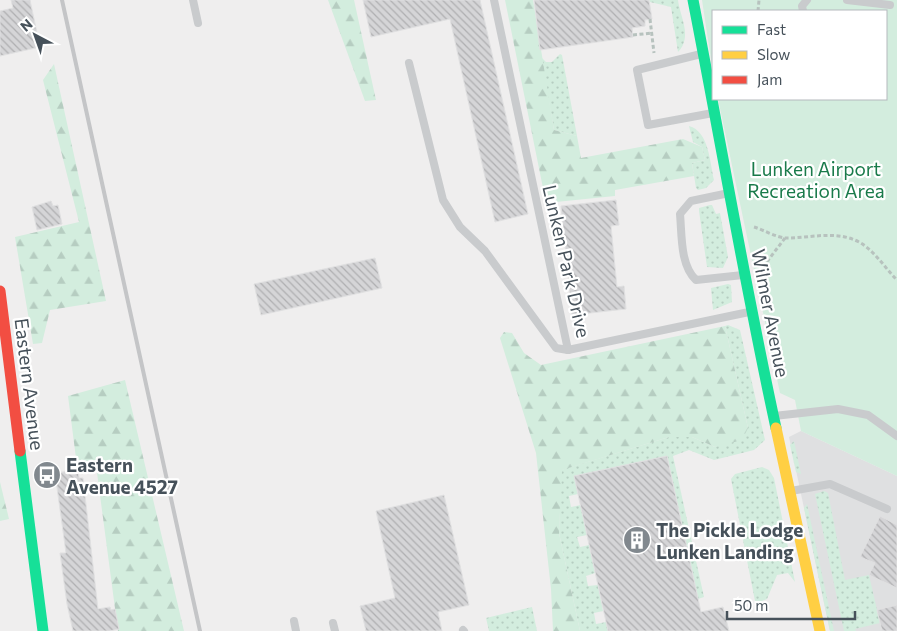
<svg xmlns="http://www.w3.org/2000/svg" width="897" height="631" font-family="Commissioner,sans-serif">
<defs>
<pattern id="grass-dots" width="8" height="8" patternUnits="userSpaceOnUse" patternTransform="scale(1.25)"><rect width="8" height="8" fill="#d3edde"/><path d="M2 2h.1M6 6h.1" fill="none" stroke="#b6cdc1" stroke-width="1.8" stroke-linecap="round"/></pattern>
<pattern id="forest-firs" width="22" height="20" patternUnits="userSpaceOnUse" patternTransform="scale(1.25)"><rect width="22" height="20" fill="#d3edde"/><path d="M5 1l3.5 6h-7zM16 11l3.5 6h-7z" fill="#b6cdc1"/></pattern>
<pattern id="building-back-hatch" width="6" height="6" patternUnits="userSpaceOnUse" patternTransform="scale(1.25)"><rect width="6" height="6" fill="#d5d5d7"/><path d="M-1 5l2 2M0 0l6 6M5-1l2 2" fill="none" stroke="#afafb1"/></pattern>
</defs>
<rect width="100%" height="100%" fill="#efeeee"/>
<path fill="#dfe0e1" d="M801 431 897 476V631H830L789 437Z"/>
<g fill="url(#grass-dots)">
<path d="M649 0H678C680 17 693 37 678 52L671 7 650 2Z"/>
<path d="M560 54 562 55 577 136 554 130 541 57 546 62H552Z"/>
<path d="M689 126C709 131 710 163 714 180L706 188 698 190 696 188 692 163 705 160 702 147 693 142Z"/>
<path d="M710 205H712L716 214 720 213 728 257 723 268 707 267 699 211V208Z"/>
<path d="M728 284 731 285 732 302 713 310 711 288Z"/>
<path d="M728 325 740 330 765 440 754 450 714 460 689 450 673 456 704 597 698 599 667 456 575 476 578 494 569 496 571 507 581 505 587 535 577 537 580 547 589 545 595 573 586 576 588 586 598 585 603 611 594 613 596 624 606 622 608 631H580L559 533 561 470 669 437H692L715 447 748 428 725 326Z"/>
<path d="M794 441 801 474 796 472 790 445Z"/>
<path d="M762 467 769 470 774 478 795 582 788 573 777 575 767 599 759 602 755 601 731 479 735 474Z"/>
<path d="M824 491 828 493 845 580 869 575 880 623 855 629 856 631H844L815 494Z"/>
<path d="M807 504 834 631H830L804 508Z"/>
<path d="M532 607 537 631H489L486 618Z"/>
</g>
<g fill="url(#forest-firs)">
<path d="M328 0H354L376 100 365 101Z"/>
<path d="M505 0H533L554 130 577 136 581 158 683 139 702 147 705 160 692 163 694 176 615 190V196L546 203Z"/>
<path d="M54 64 106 301 50 310 42 343 33 344 15 237 79 222 43 80Z"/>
<path d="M725 326 748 428 742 440 715 447 692 437H669L562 470 559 533 580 631H553L551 589 536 453 500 338 504 332 512 333 524 353 541 365Z"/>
<path d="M125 380 184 631H118L96 465 77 466 68 396Z"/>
<path d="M0 482 9 519 0 521Z"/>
</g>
<path fill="#d3edde" d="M702 0H897V476L801 431 795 400 780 393 718 99H886V11H713V73Z"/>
<g fill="url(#building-back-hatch)" stroke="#e0e0e1">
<path d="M11 0H30L40 47 0 56V11L13 8Z"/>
<path d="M363 0H480L528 214 495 222 450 19 371 37Z"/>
<path d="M534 0H649L652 19 645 20V26L632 28 633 37 540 50Z"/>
<path d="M616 200 619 225 611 226 617 287 624 286 626 309 572 315 561 206Z"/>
<path d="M51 201 53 206 58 205 62 224 37 230 32 207Z"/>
<path d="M375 258 382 288 261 315 254 284Z"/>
<path d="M667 456 701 612 723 607 729 631H608L574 476Z"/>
<path d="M78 470 79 478H83L98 609 110 607 111 610 115 609 119 629 109 631H73L67 604 60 553H66L55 473Z"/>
<path d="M444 495 469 605 438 612 442 631H366L360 606 395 598 376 511Z"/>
<path d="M880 516 897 525V588L869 575 875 563 860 557Z"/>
<path d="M897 605V631H882L877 610Z"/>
</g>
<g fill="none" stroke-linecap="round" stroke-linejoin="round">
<g stroke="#b7c2be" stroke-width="3" stroke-dasharray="4 2.5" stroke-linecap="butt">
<path d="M758 11 759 0"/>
<path d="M650 19 654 53"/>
<path d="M633 35 652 33"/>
<path d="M754 227C764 230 777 238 787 238 811 238 836 230 859 242 875 251 884 267 897 280"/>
<path d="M763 267 785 238"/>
</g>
<g stroke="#c9cbcd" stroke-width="8">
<path d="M193 0 198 23"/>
<path d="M494 0 568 350 749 312"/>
<path d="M847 0 890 5"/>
<path d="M803 11 802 6 807 0"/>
<path d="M701 54 637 70 648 125 713 113"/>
<path d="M409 63 443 200 460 227 485 251 556 348 568 350"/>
<path d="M729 193 691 201 680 214C682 235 680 265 696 280L743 275"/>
<path d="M774 416 838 409 868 415 897 436"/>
<path d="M791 491 830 484 887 509"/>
<path d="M294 621 296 631"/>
<path d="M333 623 335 631"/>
<path d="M463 630 464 631"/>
</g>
<g stroke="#16e098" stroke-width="11">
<path d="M693 0C721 143 745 286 776 428"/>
<path d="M20 451 43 631"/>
</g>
<path stroke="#ffcf43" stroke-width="11" d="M776 428 820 631"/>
<path stroke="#f24e42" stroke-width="11" d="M0 291 20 451"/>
<path stroke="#c4c5c7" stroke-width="4" d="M62 0 200 631"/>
</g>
<defs>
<g id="bus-disc" transform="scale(1.4375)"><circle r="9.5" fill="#81888e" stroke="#fff"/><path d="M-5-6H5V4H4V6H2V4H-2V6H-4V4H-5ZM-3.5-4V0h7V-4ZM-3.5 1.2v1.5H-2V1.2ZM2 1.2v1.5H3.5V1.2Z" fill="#fff"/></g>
<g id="building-disc" transform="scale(1.4375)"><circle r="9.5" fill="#81888e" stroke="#fff"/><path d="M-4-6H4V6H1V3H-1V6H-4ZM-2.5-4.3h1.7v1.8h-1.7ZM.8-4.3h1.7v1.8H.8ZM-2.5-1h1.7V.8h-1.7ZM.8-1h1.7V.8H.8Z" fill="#fff"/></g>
</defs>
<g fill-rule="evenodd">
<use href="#bus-disc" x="47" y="475"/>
<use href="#building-disc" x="637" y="540"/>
</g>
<g text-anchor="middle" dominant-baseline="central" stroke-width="4.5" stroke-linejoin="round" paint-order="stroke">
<g font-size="19" fill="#197a4a" stroke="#fff">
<text x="816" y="168">Lunken Airport<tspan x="816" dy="22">Recreation Area</tspan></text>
</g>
<g font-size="19" fill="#46515a" stroke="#fff">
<text transform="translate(567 261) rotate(77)">Lunken Park Drive</text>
<text transform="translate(771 313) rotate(79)">Wilmer Avenue</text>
<text transform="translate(30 384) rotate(83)">Eastern Avenue</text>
</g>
<g font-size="19" font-weight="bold" fill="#46515a" stroke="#fff" text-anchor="start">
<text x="66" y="464">Eastern<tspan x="66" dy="22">Avenue 4527</tspan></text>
<text x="656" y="529">The Pickle Lodge<tspan x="656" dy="22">Lunken Landing</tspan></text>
</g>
</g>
<rect x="712" y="10" width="175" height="90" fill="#ffffff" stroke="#b5b9bd"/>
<rect x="722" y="26" width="25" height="8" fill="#16e098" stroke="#b5b9bd"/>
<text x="757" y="35" font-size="15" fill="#46515a">Fast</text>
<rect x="722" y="51" width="25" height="8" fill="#ffcf43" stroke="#b5b9bd"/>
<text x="757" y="60" font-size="15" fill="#46515a">Slow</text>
<rect x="722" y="76" width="25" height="8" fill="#f24e42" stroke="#b5b9bd"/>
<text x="757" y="85" font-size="15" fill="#46515a">Jam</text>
<g transform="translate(35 35) rotate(319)" stroke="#ffffff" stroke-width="4" paint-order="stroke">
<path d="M0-4L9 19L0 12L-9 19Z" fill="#46515a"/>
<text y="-8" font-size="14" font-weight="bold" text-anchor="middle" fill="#46515a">N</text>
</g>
<path d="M727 611v8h128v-8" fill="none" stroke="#46515a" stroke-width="2.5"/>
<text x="734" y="611" font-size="15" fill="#46515a" stroke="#ffffff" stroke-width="4" paint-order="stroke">50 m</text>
</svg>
